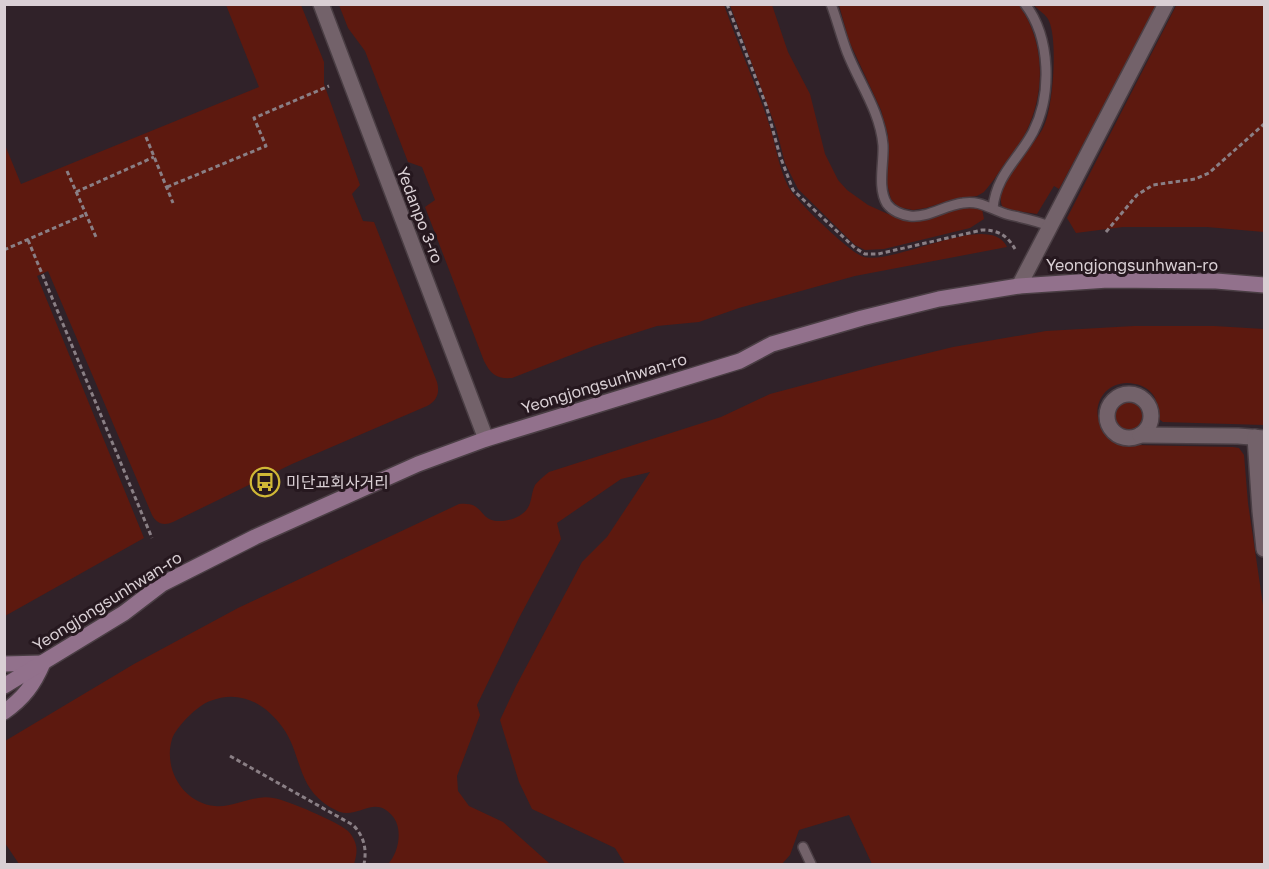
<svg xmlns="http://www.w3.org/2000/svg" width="1269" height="869" font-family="'Golos Text','Noto Sans KR',sans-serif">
<rect width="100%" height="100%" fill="#302229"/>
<g fill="#5d190f">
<path d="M1177 4 1264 5V232L1207 227H1123L1076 233 1067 218Z"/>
<path d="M226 5H301L324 62V84L360 185 352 194 363 221 374 222 437 382C440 393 437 401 427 406L292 464 173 522C164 526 157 524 152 515L48 271 37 276 144 538 5 616V145L21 184 259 87Z"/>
<path d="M339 5H724C738 45 756 84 769 124 776 145 778 166 788 186 794 199 851 254 864 257 896 265 990 210 1007 247L855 276 739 308 699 322 657 326 594 346 512 378C497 379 491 375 484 361L425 207 435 200 422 167 408 162 365 51 348 28Z"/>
<path d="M730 5H772L788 52 810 94 825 154 838 180 847 190 868 205 888 214 902 218 957 207 978 206 982 209 984 219 970 228 884 249 865 250 855 245 798 189 785 163 776 128Z"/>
<path d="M839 5H1019C1045 41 1046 92 1026 132 1020 144 1011 155 1003 166 997 175 991 184 984 192L977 196 954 199 926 208 913 210 898 207 891 199 887 184 888 135 881 110 849 41Z"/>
<path d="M1034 5H1158L1059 189 1054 186 1037 214 1004 209C988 189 1036 145 1044 126 1053 107 1058 41 1049 21 1047 15 1038 10 1034 5Z"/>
<path d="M1134 326H1214L1264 329V425L1163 422 1159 419C1157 411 1158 403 1154 396 1150 390 1143 385 1135 384 1095 375 1077 434 1132 445L1233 447 1239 448 1244 455 1248 503 1264 612V864H872L849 815 799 830 790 855 782 864H625L615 848 532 809 519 782 500 720 516 686 582 562 607 537 650 472 621 479 557 523 561 539 519 618 477 705 480 715 457 776 458 791 469 806 503 822 550 864H388C398 854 403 831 394 818 376 793 360 818 340 812 335 810 328 806 324 803 297 783 301 753 283 728 265 703 240 689 210 701 198 705 176 727 172 739 163 769 183 803 215 806 234 808 254 794 273 798 287 800 338 822 348 831 351 834 354 839 355 842 358 850 356 857 354 864H19L5 843V741L134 664 238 608 459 504C485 501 478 521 499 521 511 521 526 516 530 503 532 497 532 491 535 485 539 480 544 476 549 472L721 417 770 394 875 366 953 347 1046 331Z"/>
<circle cx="1128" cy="416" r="14"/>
</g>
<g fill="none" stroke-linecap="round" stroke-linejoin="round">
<g stroke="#4a3e44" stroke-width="12">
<g id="service">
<path d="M831 4C837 20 841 36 847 52 859 83 880 111 883 145 884 163 877 188 887 204 892 211 902 215 910 216 928 218 945 205 963 203 980 200 990 209 1006 214 1021 218 1035 220 1049 226"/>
<path d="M993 208C996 175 1018 160 1033 132 1052 95 1051 38 1025 4"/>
<path d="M803 847 811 864"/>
</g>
</g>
<g stroke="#4a3e44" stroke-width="18">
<g id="minor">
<path d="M321 4 486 439"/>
<path d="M1019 286 1166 4"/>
<circle cx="1129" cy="416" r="22"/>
<path d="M1140 435 1238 436 1264 438"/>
<path d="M1255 437 1260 511 1264 549"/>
</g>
</g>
<g stroke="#4a3e44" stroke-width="18">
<g id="secondary">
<path d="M4 664 43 663C34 684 24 698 4 712"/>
<path d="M4 686 124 613 162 584 255 537 418 464 486 439 740 361 772 344 862 318 939 299 1019 286 1108 280 1216 281 1264 285"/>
</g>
</g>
<g stroke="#8a7f85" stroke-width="3" stroke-dasharray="4.5 3" stroke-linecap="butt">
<path d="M727 4 766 105 780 156 793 190 855 248 865 254H878L982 230C998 230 1007 235 1015 249"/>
<path d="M146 137 173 203"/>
<path d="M67 171 96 237"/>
<path d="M167 187 266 146 254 118 329 86"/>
<path d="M76 192 154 157"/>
<path d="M1106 232 1137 195 1153 185 1195 179 1209 173 1264 124"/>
<path d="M28 240 152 538"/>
<path d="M4 250 86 214"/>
<path d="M230 756 353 825C364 836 367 849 364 864"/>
</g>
<use href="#service" stroke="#73626a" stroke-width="9"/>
<use href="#minor" stroke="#73626a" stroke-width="15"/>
<use href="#secondary" stroke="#92718c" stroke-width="15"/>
</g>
<defs>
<g id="bus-ring" transform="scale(1.5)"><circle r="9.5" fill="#26181f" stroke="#d0b836" stroke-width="1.5"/><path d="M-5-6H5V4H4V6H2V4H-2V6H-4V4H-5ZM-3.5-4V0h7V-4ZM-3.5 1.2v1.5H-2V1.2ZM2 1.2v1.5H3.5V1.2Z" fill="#d0b836"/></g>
</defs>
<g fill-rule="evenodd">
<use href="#bus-ring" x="265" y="482"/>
</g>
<g text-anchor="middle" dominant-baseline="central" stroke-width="6" stroke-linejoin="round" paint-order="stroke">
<g font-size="16" fill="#d9cfd4" stroke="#26181f">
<text transform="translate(420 215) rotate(69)">Yedanpo 3-ro</text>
<text x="1132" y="265">Yeongjongsunhwan-ro</text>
<text transform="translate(604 383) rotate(-17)">Yeongjongsunhwan-ro</text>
<text transform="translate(107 601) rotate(-32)">Yeongjongsunhwan-ro</text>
</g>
<g font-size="16" fill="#d9cfd4" stroke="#26181f" text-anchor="start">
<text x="286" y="482">미단교회사거리</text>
</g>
</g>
<rect width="1269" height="869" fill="none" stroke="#d9cfd4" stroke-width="12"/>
</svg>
